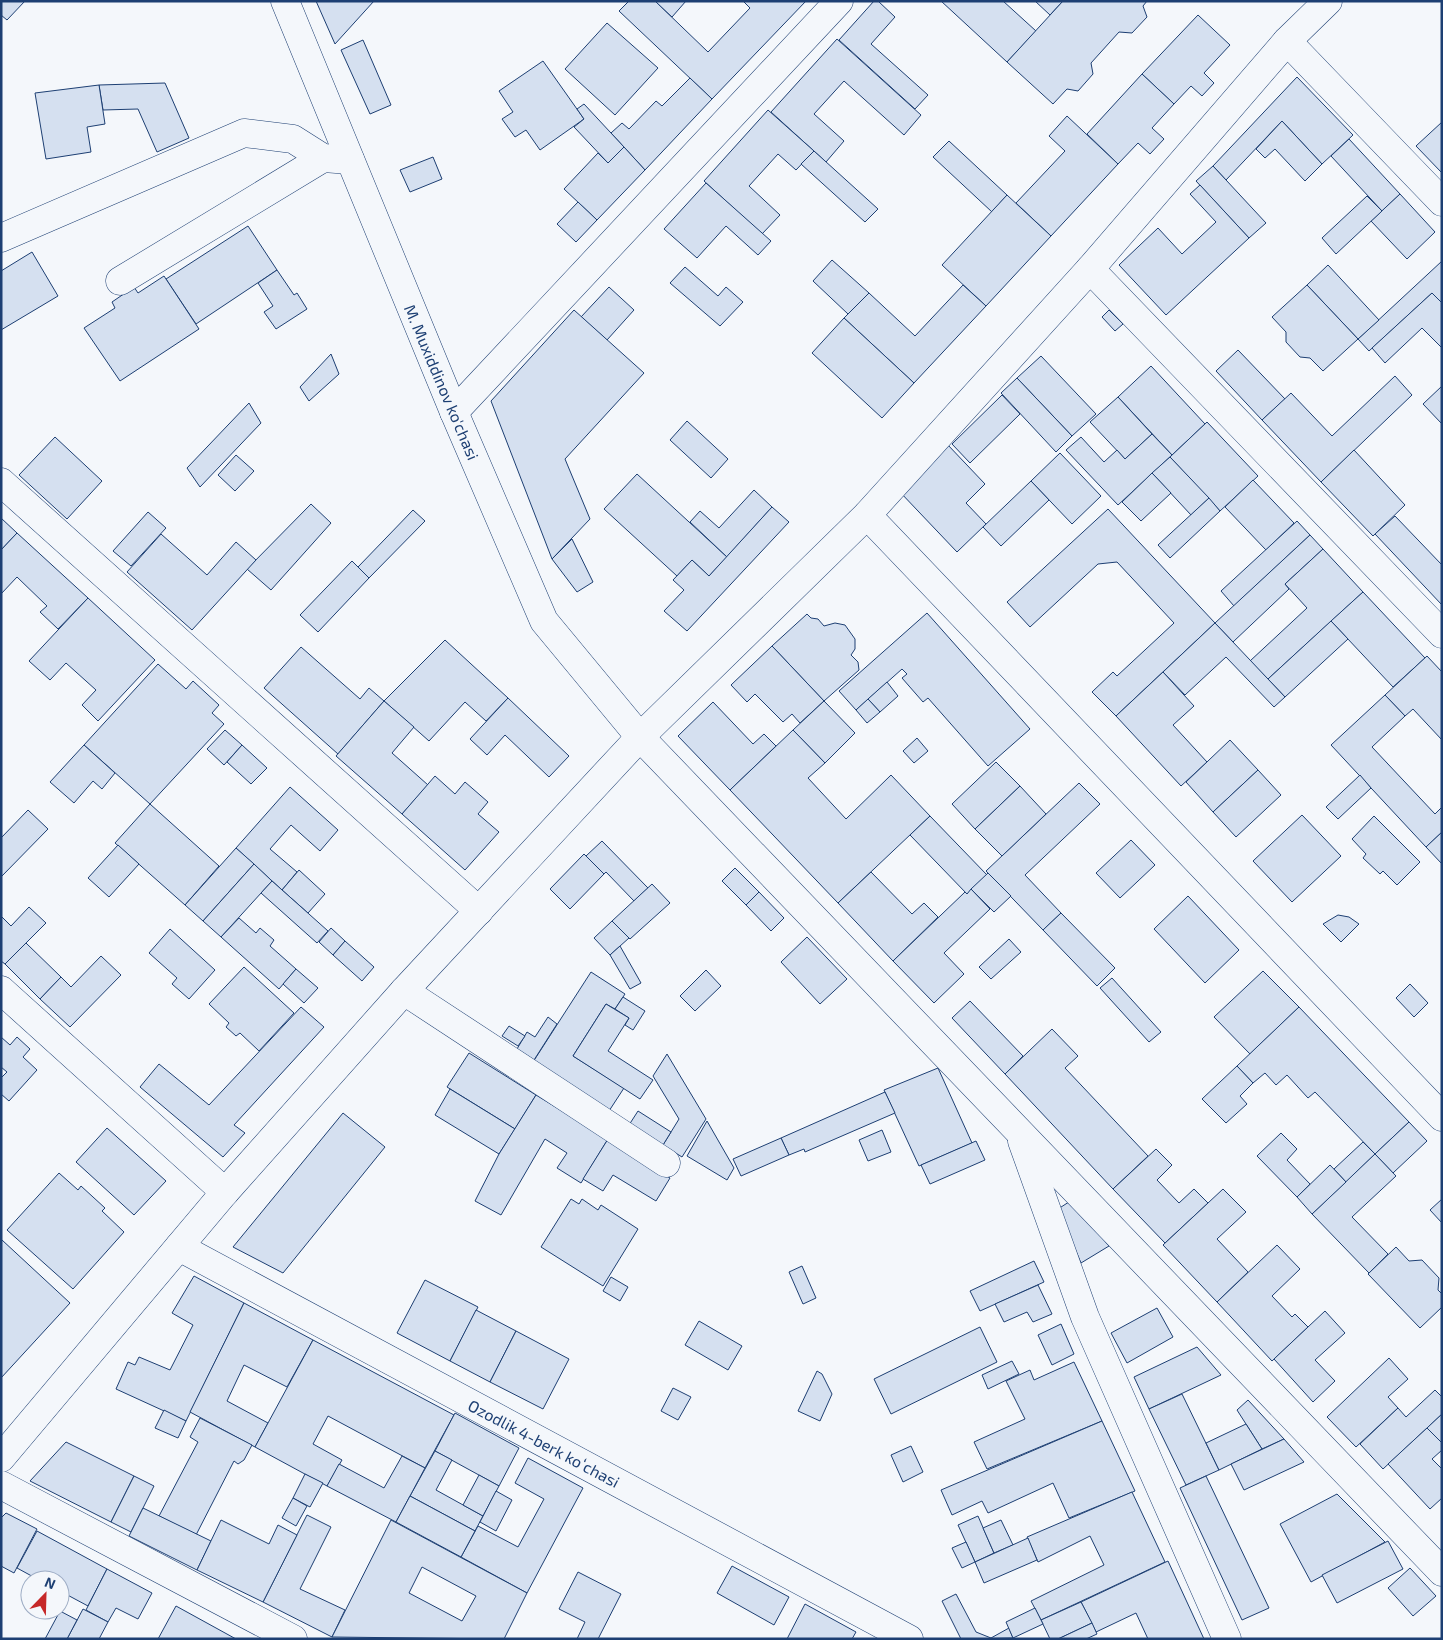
<svg xmlns="http://www.w3.org/2000/svg" width="1443" height="1640" font-family="'Exo 2',sans-serif">
<rect width="100%" height="100%" fill="#f4f7fb"/>
<g fill="#d5e0f0" stroke="#1d3f73" fill-rule="evenodd">
<path d="M1 1H25L7 20 1 15Z"/>
<path d="M316 1H374L335 44Z"/>
<path d="M629 1H655L708 52 750 8 743 1H806L712 99 619 11Z"/>
<path d="M655 1H686L672 17Z"/>
<path d="M874 1H878L895 17 871 44 928 95 915 109 839 40Z"/>
<path d="M941 1H1003L1036 31 1007 62Z"/>
<path d="M1035 1H1063L1050 15Z"/>
<path d="M1063 1H1147L1143 6 1147 17 1132 33 1119 32 1091 63 1093 74 1078 91 1067 89 1053 104 1007 62Z"/>
<path d="M1198 15 1230 45 1204 73 1214 83 1202 96 1191 86 1174 104 1142 74Z"/>
<path d="M607 23 658 68 615 115 565 69Z"/>
<path d="M837 39 921 115 904 135 844 81 814 114 844 141 826 162 771 112Z"/>
<path d="M363 40 391 105 370 114 341 50Z"/>
<path d="M543 61 584 119 540 150 526 130 515 137 502 119 513 112 499 91Z"/>
<path d="M1142 74 1174 104 1152 128 1164 139 1150 154 1138 143 1118 164 1087 134Z"/>
<path d="M1297 77 1353 135 1322 164 1282 121 1226 180 1213 166Z"/>
<path d="M690 78 712 99 645 170 611 133 622 123 629 129 656 101 662 106Z"/>
<path d="M165 83 189 138 157 152 138 109 103 110 99 85Z"/>
<path d="M99 85 105 124 87 127 91 152 46 159 35 93Z"/>
<path d="M584 104 624 147 608 163 574 127 584 119 577 109Z"/>
<path d="M768 110 814 151 796 170 778 154 749 186 780 215 762 234 704 181Z"/>
<path d="M1067 116 1118 164 1051 236 1016 203 1065 151 1049 136Z"/>
<path d="M1282 121 1322 164 1305 181 1275 149 1265 158 1256 149Z"/>
<path d="M1442 122V173L1416 146Z"/>
<path d="M1349 139 1400 194 1382 211 1331 156Z"/>
<path d="M949 141 1007 195 992 212 933 157Z"/>
<path d="M624 147 645 170 597 220 564 189 598 153 608 163Z"/>
<path d="M814 151 878 209 865 222 801 164Z"/>
<path d="M433 157 442 179 410 192 400 170Z"/>
<path d="M1213 166 1266 223 1249 238 1196 181Z"/>
<path d="M706 183 771 241 758 255 726 226 697 258 664 229Z"/>
<path d="M1200 185 1249 238 1166 315 1119 265 1158 228 1182 254 1216 222 1190 194Z"/>
<path d="M1400 194 1435 232 1407 259 1371 221Z"/>
<path d="M1007 195 1051 236 986 306 942 265Z"/>
<path d="M1367 196 1382 211 1336 254 1322 238Z"/>
<path d="M578 202 597 220 576 242 557 224Z"/>
<path d="M248 226 277 270 196 324 166 279Z"/>
<path d="M32 252 58 296 1 330V271Z"/>
<path d="M832 260 869 293 848 314 813 281Z"/>
<path d="M1442 261V303L1432 293 1369 351 1358 339Z"/>
<path d="M1328 265 1379 320 1358 339 1307 285Z"/>
<path d="M685 267 718 296 726 287 743 302 720 326 670 283Z"/>
<path d="M277 270 294 295 297 293 307 309 276 329 264 312 273 306 258 283Z"/>
<path d="M164 276 199 329 120 381 84 328 115 308 112 302 134 287 138 293Z"/>
<path d="M963 285 986 306 914 383 844 318 869 293 915 336Z"/>
<path d="M1307 285 1358 339 1323 371 1310 358 1300 357 1286 342V332L1272 317Z"/>
<path d="M609 287 634 310 607 340 581 317Z"/>
<path d="M1432 293 1442 303V348L1422 328 1385 363 1372 348Z"/>
<path d="M574 310 644 373 565 459 590 519 552 559 491 401Z"/>
<path d="M1109 310 1123 324 1115 331 1102 317Z"/>
<path d="M844 318 914 383 882 418 812 353Z"/>
<path d="M1238 350 1285 399 1262 420 1216 371Z"/>
<path d="M331 354 339 374 309 401 300 387Z"/>
<path d="M1041 356 1096 414 1072 436 1017 378Z"/>
<path d="M1151 366 1205 424 1172 455 1118 397Z"/>
<path d="M1395 376 1412 395 1321 482 1262 420 1291 393 1332 436Z"/>
<path d="M1017 378 1072 436 1056 452 1001 393Z"/>
<path d="M1442 386V424L1423 404Z"/>
<path d="M1002 395 1020 414 970 463 952 444Z"/>
<path d="M1118 397 1152 434 1125 459 1090 422Z"/>
<path d="M249 403 261 423 200 487 187 468Z"/>
<path d="M687 421 728 459 711 478 670 440Z"/>
<path d="M1207 422 1258 476 1220 511 1170 457Z"/>
<path d="M1152 434 1172 455 1118 505 1066 450 1081 437 1104 462 1117 450 1125 459Z"/>
<path d="M55 437 102 481 67 519 19 475Z"/>
<path d="M947 444 985 484 966 503 986 524 957 552 899 491Z"/>
<path d="M1354 450 1405 505 1373 536 1321 482Z"/>
<path d="M1060 453 1101 496 1072 524 1031 481Z"/>
<path d="M236 455 254 471 235 491 218 475Z"/>
<path d="M1170 457 1209 498 1191 515 1152 473Z"/>
<path d="M1152 473 1171 493 1141 521 1122 502Z"/>
<path d="M637 474 727 557 709 576 692 560 677 576 604 509Z"/>
<path d="M1253 480 1294 523 1266 550 1225 507Z"/>
<path d="M1031 481 1049 500 1001 546 983 527Z"/>
<path d="M754 490 772 507 727 557 690 522 700 511 719 528Z"/>
<path d="M1209 498 1220 511 1170 558 1158 545Z"/>
<path d="M311 504 331 523 271 590 247 569Z"/>
<path d="M772 507 789 522 687 631 664 611 684 590 673 580 692 560 709 576Z"/>
<path d="M1108 509 1215 623 1116 716 1092 692 1113 672 1117 676 1174 623 1117 562 1098 564 1030 627 1007 602Z"/>
<path d="M413 510 425 521 369 578 358 567Z"/>
<path d="M148 512 166 528 131 566 113 551Z"/>
<path d="M1395 516 1442 565V605L1375 534Z"/>
<path d="M1 518 17 533 1 550Z"/>
<path d="M1297 521 1310 535 1234 606 1221 591Z"/>
<path d="M17 533 88 598 58 629 40 612 47 606 17 577 1 594V550Z"/>
<path d="M161 534 207 575 236 542 256 560 192 630 127 572Z"/>
<path d="M1310 535 1323 549 1285 584 1289 589 1233 642 1215 623Z"/>
<path d="M572 539 593 582 577 592 552 559Z"/>
<path d="M1323 549 1363 592 1268 679 1250 661 1307 608 1285 584Z"/>
<path d="M352 561 369 578 318 632 300 615Z"/>
<path d="M1363 592 1425 658 1393 687 1331 621Z"/>
<path d="M88 598 155 660 98 721 82 705 96 690 66 663 50 680 29 661Z"/>
<path d="M927 613 1030 729 988 766 928 698 923 702 902 678 907 674 902 669 856 710 839 691Z"/>
<path d="M807 614 811 618 818 619 824 626 835 623 845 625 855 639V649L851 655 858 662 859 670 824 701 772 646Z"/>
<path d="M1331 621 1348 639 1285 697 1268 679Z"/>
<path d="M1215 623 1285 697 1274 707 1226 657 1185 695 1163 672Z"/>
<path d="M445 640 508 698 486 721 465 702 429 741 384 701Z"/>
<path d="M772 646 824 701 800 723 792 714 783 722 755 694 747 702 731 685Z"/>
<path d="M301 647 360 699 369 688 384 701 338 754 264 688Z"/>
<path d="M1427 656 1442 672V740L1413 709 1405 716 1385 695Z"/>
<path d="M158 664 186 689 193 681 219 705 212 713 224 724 150 804 84 745Z"/>
<path d="M1163 672 1194 706 1173 725 1207 762 1181 786 1116 716Z"/>
<path d="M887 682 898 696 880 712 868 699Z"/>
<path d="M1385 695 1405 716 1372 747 1435 814 1442 807V832L1426 847 1331 745Z"/>
<path d="M508 698 569 756 549 777 505 735 487 755 470 739Z"/>
<path d="M868 699 880 712 867 723 856 710Z"/>
<path d="M384 701 414 727 392 753 428 785 402 814 336 756Z"/>
<path d="M824 701 855 733 825 763 793 730Z"/>
<path d="M713 702 753 744 764 734 776 746 730 790 678 736Z"/>
<path d="M225 730 242 745 224 765 207 749Z"/>
<path d="M793 730 825 763 808 778 846 819 891 775 930 816 838 903 730 790Z"/>
<path d="M917 738 928 751 914 763 903 751Z"/>
<path d="M1230 740 1258 770 1213 812 1186 782Z"/>
<path d="M84 745 115 773 102 789 93 781 74 803 50 782Z"/>
<path d="M242 745 267 768 251 784 227 762Z"/>
<path d="M996 762 1020 786 975 829 952 804Z"/>
<path d="M1258 770 1281 795 1236 837 1213 812Z"/>
<path d="M1360 775 1371 788 1338 819 1326 807Z"/>
<path d="M435 776 455 794 465 782 488 802 478 814 499 832 465 870 402 814Z"/>
<path d="M1079 783 1100 804 1025 875 1061 913 1043 930 986 871Z"/>
<path d="M1020 786 1046 814 1002 856 975 829Z"/>
<path d="M290 787 338 830 320 851 291 825 270 849 297 872 282 890 236 848Z"/>
<path d="M150 804 219 866 185 905 115 843Z"/>
<path d="M28 810 48 829 1 877V838Z"/>
<path d="M1302 815 1341 856 1292 902 1253 861Z"/>
<path d="M930 816 987 875 967 894 910 835Z"/>
<path d="M1374 816 1420 862 1397 885 1383 871 1380 874 1363 858 1366 854 1352 839Z"/>
<path d="M1442 832V864L1426 847Z"/>
<path d="M1131 840 1155 865 1120 898 1096 873Z"/>
<path d="M602 841 648 888 634 901 606 872 604 874 586 856Z"/>
<path d="M118 845 139 864 109 897 88 878Z"/>
<path d="M236 848 254 864 203 921 185 905Z"/>
<path d="M584 854 604 874 570 909 550 889Z"/>
<path d="M254 864 272 881 221 937 203 921Z"/>
<path d="M735 868 759 892 746 905 722 881Z"/>
<path d="M299 870 325 894 308 913 282 890Z"/>
<path d="M871 872 912 914 924 903 938 917 893 961 838 903Z"/>
<path d="M988 873 1011 896 994 912 971 889Z"/>
<path d="M272 881 328 931 317 943 261 893Z"/>
<path d="M652 884 670 903 630 939 612 921Z"/>
<path d="M971 889 990 909 944 953 964 974 934 1003 893 961 965 892 967 894Z"/>
<path d="M759 892 784 918 771 931 746 905Z"/>
<path d="M1188 896 1239 950 1205 983 1154 929Z"/>
<path d="M29 907 46 923 5 964 1 961V916L11 926Z"/>
<path d="M1061 913 1115 968 1097 986 1043 930Z"/>
<path d="M1338 915 1349 917 1359 924 1341 942 1323 924Z"/>
<path d="M239 918 256 933 260 928 274 940 270 946 296 969 279 989 221 937Z"/>
<path d="M612 921 629 938 610 955 594 938Z"/>
<path d="M331 928 345 941 333 955 319 942Z"/>
<path d="M170 929 215 970 189 999 172 984 177 978 149 953Z"/>
<path d="M807 937 847 979 820 1004 781 962Z"/>
<path d="M1009 939 1021 952 991 979 979 967Z"/>
<path d="M345 941 374 967 362 981 333 955Z"/>
<path d="M26 943 61 977 40 999 5 964Z"/>
<path d="M620 946 641 983 630 989 610 955Z"/>
<path d="M101 956 121 975 70 1027 40 999 61 977 71 987Z"/>
<path d="M244 967 294 1013 259 1051 240 1033 236 1036 226 1027 229 1023 209 1004Z"/>
<path d="M296 969 318 988 304 1003 283 984Z"/>
<path d="M706 970 721 986 695 1011 680 996Z"/>
<path d="M1263 971 1299 1007 1250 1054 1214 1017Z"/>
<path d="M591 972 625 994 615 1009 606 1004 573 1056 624 1088 609 1111 533 1062Z"/>
<path d="M1112 978 1161 1032 1149 1042 1100 988Z"/>
<path d="M1410 984 1428 1003 1414 1017 1396 998Z"/>
<path d="M623 997 645 1011 633 1030 625 1025 629 1018 615 1009Z"/>
<path d="M970 1001 1023 1056 1005 1074 952 1018Z"/>
<path d="M606 1004 629 1018 608 1051 653 1080 640 1099 573 1056Z"/>
<path d="M301 1007 324 1027 234 1125 245 1133 223 1157 140 1087 159 1064 209 1105Z"/>
<path d="M1299 1007 1409 1122 1375 1154 1315 1092 1308 1098 1287 1075 1276 1085 1265 1073 1253 1083 1237 1066Z"/>
<path d="M548 1017 557 1024 534 1060 517 1049 527 1032 535 1037Z"/>
<path d="M509 1026 525 1036 518 1046 502 1036Z"/>
<path d="M1052 1029 1078 1056 1065 1068 1148 1156 1113 1189 1005 1074Z"/>
<path d="M1 1037 10 1045 17 1037 30 1049 23 1057 37 1070 9 1101 1 1094V1078L7 1072 1 1067Z"/>
<path d="M469 1053 536 1095 515 1129 447 1087Z"/>
<path d="M667 1054 706 1119 682 1157 663 1145 679 1119 653 1076Z"/>
<path d="M1237 1066 1253 1083 1240 1096 1247 1104 1226 1123 1202 1099Z"/>
<path d="M938 1068 972 1143 919 1166 884 1090Z"/>
<path d="M450 1089 515 1129 499 1154 435 1115Z"/>
<path d="M885 1092 895 1113 805 1152 804 1149 789 1155 781 1138Z"/>
<path d="M536 1095 608 1139 581 1183 557 1168 567 1153 545 1139 501 1215 475 1201 499 1154Z"/>
<path d="M638 1111 671 1132 663 1145 629 1125Z"/>
<path d="M343 1113 385 1147 283 1273 233 1247Z"/>
<path d="M707 1121 734 1168 727 1180 687 1156Z"/>
<path d="M1409 1122 1427 1141 1393 1173 1375 1154Z"/>
<path d="M107 1128 166 1181 134 1215 76 1162Z"/>
<path d="M882 1130 891 1152 868 1161 859 1140Z"/>
<path d="M1281 1133 1297 1149 1287 1160 1310 1184 1297 1197 1257 1156Z"/>
<path d="M781 1138 789 1155 741 1176 733 1159Z"/>
<path d="M608 1139 670 1178 656 1201 613 1175 603 1191 583 1179Z"/>
<path d="M976 1141 985 1160 930 1184 921 1165Z"/>
<path d="M1363 1142 1375 1154 1346 1182 1334 1169Z"/>
<path d="M1156 1149 1172 1165 1157 1180 1179 1203 1194 1189 1208 1203 1165 1243 1113 1189Z"/>
<path d="M1375 1154 1396 1176 1352 1217 1388 1254 1369 1273 1312 1214Z"/>
<path d="M1330 1165 1346 1182 1312 1214 1297 1197Z"/>
<path d="M59 1173 78 1190 81 1186 105 1208 102 1211 124 1232 73 1289 7 1230Z"/>
<path d="M1223 1189 1246 1212 1217 1239 1248 1272 1217 1302 1163 1245Z"/>
<path d="M571 1199 579 1204 582 1199 598 1210 601 1205 638 1229 603 1286 541 1247Z"/>
<path d="M1442 1199V1223L1430 1210Z"/>
<path d="M1072 1200 1109 1246 1081 1263 1058 1209Z"/>
<path d="M2 1240 70 1303 1 1378V1241Z"/>
<path d="M1277 1245 1300 1269 1272 1296 1292 1317 1295 1314 1308 1327 1272 1361 1217 1302Z"/>
<path d="M1396 1247 1409 1261 1422 1260 1439 1278 1438 1290 1442 1294V1307L1420 1328 1368 1274Z"/>
<path d="M1034 1261 1044 1282 980 1311 970 1291Z"/>
<path d="M802 1266 816 1298 803 1304 789 1272Z"/>
<path d="M194 1276 244 1303 186 1421 116 1389 128 1362 135 1365 139 1357 170 1370 193 1325 172 1313Z"/>
<path d="M611 1277 628 1287 620 1301 603 1291Z"/>
<path d="M425 1280 478 1307 450 1361 397 1333Z"/>
<path d="M1038 1285 1052 1314 1033 1322 1027 1312 1004 1322 995 1304Z"/>
<path d="M244 1303 313 1340 287 1387 244 1365 227 1401 268 1423 255 1447 190 1412Z"/>
<path d="M1157 1308 1173 1337 1127 1363 1111 1333Z"/>
<path d="M476 1310 516 1331 490 1382 450 1361Z"/>
<path d="M1325 1311 1345 1333 1315 1360 1335 1381 1313 1402 1274 1359Z"/>
<path d="M699 1321 742 1346 728 1370 685 1345Z"/>
<path d="M1061 1324 1074 1354 1052 1365 1038 1335Z"/>
<path d="M980 1327 997 1362 891 1414 874 1379Z"/>
<path d="M516 1331 569 1359 543 1409 490 1382Z"/>
<path d="M313 1340 454 1415 425 1468 328 1416 313 1444 342 1460 327 1486 255 1447Z"/>
<path d="M1197 1347 1221 1375 1149 1409 1134 1377Z"/>
<path d="M1389 1358 1408 1379 1388 1397 1398 1408 1356 1447 1327 1417Z"/>
<path d="M1012 1361 1019 1374 988 1389 982 1375Z"/>
<path d="M1074 1362 1102 1421 987 1469 974 1442 1025 1419 1006 1381 1030 1370 1034 1380Z"/>
<path d="M817 1371 822 1374 832 1394 820 1421 798 1411Z"/>
<path d="M673 1388 691 1397 678 1420 661 1411Z"/>
<path d="M1435 1390 1442 1397V1414L1383 1469 1360 1444 1398 1408 1406 1417Z"/>
<path d="M1182 1394 1219 1470 1186 1485 1149 1409Z"/>
<path d="M1248 1400 1284 1439 1262 1449 1237 1410Z"/>
<path d="M164 1410 186 1421 178 1438 155 1428Z"/>
<path d="M455 1413 519 1448 499 1486 435 1451Z"/>
<path d="M1442 1414V1443L1427 1428Z"/>
<path d="M200 1418 252 1445 244 1460 238 1464 234 1461 196 1535 159 1516 198 1442 190 1437Z"/>
<path d="M1102 1421 1135 1491 1069 1518 1053 1483 988 1513 982 1501 952 1515 941 1490Z"/>
<path d="M1246 1424 1262 1449 1219 1470 1206 1443Z"/>
<path d="M1427 1428 1442 1443V1450L1432 1459 1442 1469V1498L1430 1509 1388 1464Z"/>
<path d="M1284 1439 1304 1462 1244 1490 1231 1464Z"/>
<path d="M66 1442 134 1476 111 1522 30 1481Z"/>
<path d="M911 1446 923 1472 903 1482 891 1455Z"/>
<path d="M435 1451 452 1460 436 1490 483 1516 475 1531 410 1496Z"/>
<path d="M402 1456 425 1468 396 1522 327 1486 339 1464 384 1488Z"/>
<path d="M528 1458 583 1488 527 1593 461 1557 478 1526 518 1547 544 1499 515 1483Z"/>
<path d="M305 1474 323 1483 310 1507 293 1498Z"/>
<path d="M479 1475 499 1486 483 1516 463 1505Z"/>
<path d="M134 1476 154 1486 131 1532 111 1522Z"/>
<path d="M1206 1476 1269 1608 1242 1620 1180 1488Z"/>
<path d="M496 1491 512 1500 496 1531 480 1522Z"/>
<path d="M1132 1492 1165 1562 1041 1620 1031 1601 1104 1565 1090 1536 1038 1562 1027 1537Z"/>
<path d="M1337 1494 1385 1542 1311 1582 1280 1524Z"/>
<path d="M410 1496 475 1531 461 1557 396 1522Z"/>
<path d="M293 1498 307 1506 296 1526 282 1518Z"/>
<path d="M143 1508 211 1541 197 1570 129 1536Z"/>
<path d="M6 1513 37 1529 14 1573 1 1566V1518Z"/>
<path d="M307 1515 331 1527 300 1589 345 1610 332 1637 263 1602Z"/>
<path d="M978 1516 994 1553 975 1562 958 1525Z"/>
<path d="M221 1520 269 1544 278 1525 297 1535 263 1602 197 1570Z"/>
<path d="M391 1520 527 1593 504 1639 332 1637ZM422 1567 476 1596 462 1621 409 1593Z"/>
<path d="M1001 1520 1013 1545 994 1553 983 1528Z"/>
<path d="M37 1531 107 1569 88 1606 60 1591V1580H39L17 1568Z"/>
<path d="M1028 1538 1037 1560 984 1583 975 1562Z"/>
<path d="M1388 1541 1403 1569 1337 1603 1322 1575Z"/>
<path d="M966 1542 975 1562 962 1568 952 1548Z"/>
<path d="M1168 1561 1204 1639H1148L1136 1613 1096 1632 1081 1602Z"/>
<path d="M732 1566 789 1597 774 1625 717 1593Z"/>
<path d="M1410 1568 1436 1596 1413 1616 1388 1588Z"/>
<path d="M107 1569 152 1593 138 1619 116 1608 108 1622 86 1610Z"/>
<path d="M578 1572 621 1594 598 1639H577L585 1622 559 1609Z"/>
<path d="M956 1594 976 1632 991 1638 1009 1628 1013 1638 961 1639 942 1601Z"/>
<path d="M1081 1602 1092 1623 1058 1639H1050L1041 1620Z"/>
<path d="M805 1604 856 1632 852 1639H787Z"/>
<path d="M176 1606 236 1639H158Z"/>
<path d="M1035 1608 1043 1624 1013 1638 1006 1622Z"/>
<path d="M83 1609 108 1622 99 1639H67Z"/>
<path d="M60 1611 77 1620 67 1639H45Z"/>
<path d="M1092 1623 1097 1634 1086 1639H1058Z"/>
</g>
<g fill="none" stroke-linecap="round" stroke-linejoin="round">
<g stroke="#1d3f73" stroke-width="29">
<g id="minor">
<path d="M285 1 454 412 544 621 640 737 1442 1572"/>
<path d="M1287 41 1442 202"/>
<path d="M1 238 244 133 293 139 323 158 350 160"/>
<path d="M1090 269 1442 634"/>
<path d="M120 281 323 158"/>
<path d="M454 412 839 1"/>
<path d="M1 482 479 911"/>
<path d="M867 515 1442 1117"/>
<path d="M1 990 225 1192"/>
<path d="M404 991 666 1163"/>
<path d="M1022 1141 1085 1317 1227 1639"/>
<path d="M179 1247 909 1639"/>
<path d="M1 1458 225 1192 404 991 640 737 867 515 1090 269 1287 41 1328 1"/>
<path d="M1 1485 293 1639"/>
</g>
</g>
<use href="#minor" stroke="#f4f7fb" stroke-width="28"/>
</g>
<g text-anchor="middle" dominant-baseline="central" stroke-width="4" stroke-linejoin="round" paint-order="stroke">
<g font-size="16" fill="#1d3f73" stroke="#f4f7fb">
<text transform="translate(442 382) rotate(67)">M. Muxiddinov ko'chasi</text>
<text transform="translate(544 1443) rotate(28)">Ozodlik 4-berk koʻchasi</text>
</g>
</g>
<rect width="1443" height="1640" fill="none" stroke="#1d3f73" stroke-width="5"/>
<g transform="translate(45 1595) rotate(23)"><circle r="24" fill="#f4f7fb" stroke="#9eadc5"/>
<path d="M0-4L9 19L0 12L-9 19Z" fill="#c62828"/>
<text y="-8" font-size="14" font-weight="bold" text-anchor="middle" fill="#1d3f73">N</text>
</g>
</svg>
